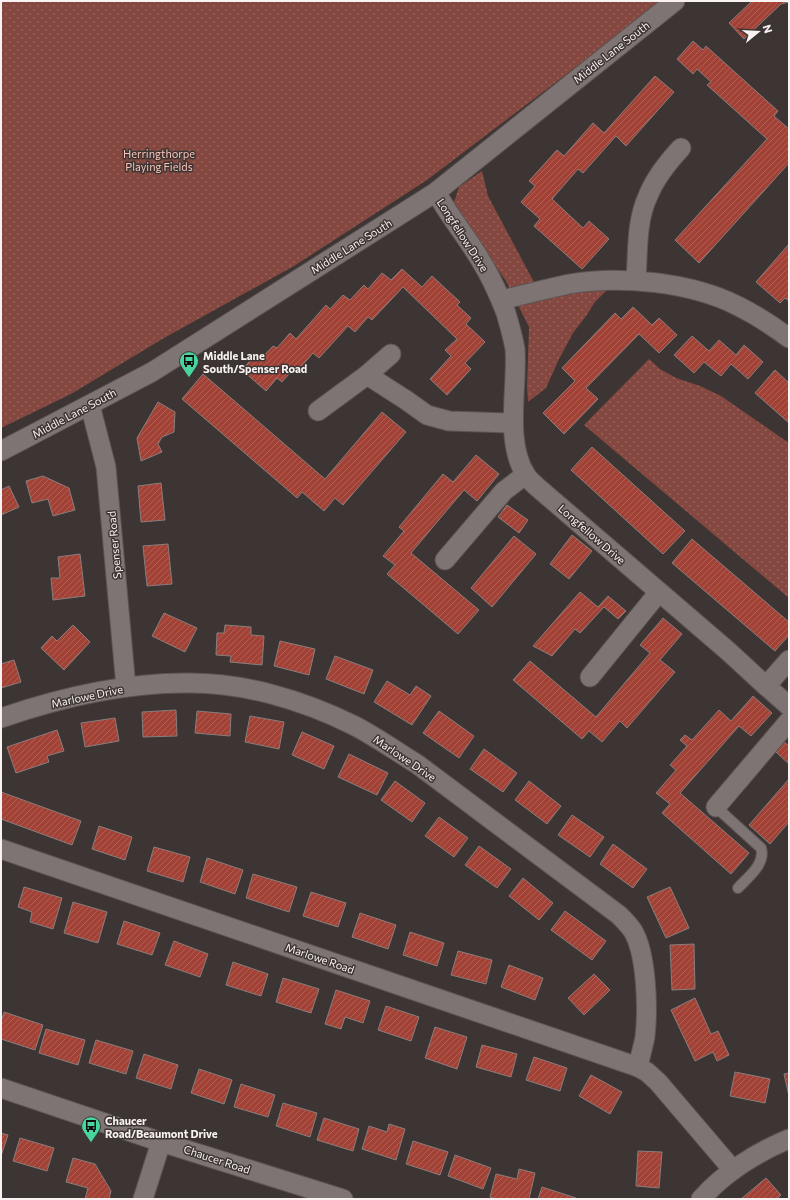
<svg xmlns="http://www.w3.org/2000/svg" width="790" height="1200" font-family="Commissioner,sans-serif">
<defs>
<pattern id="green-dots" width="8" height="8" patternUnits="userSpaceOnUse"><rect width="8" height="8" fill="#844840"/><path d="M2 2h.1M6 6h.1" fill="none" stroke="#96635c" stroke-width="1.8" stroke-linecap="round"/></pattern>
<pattern id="building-hatch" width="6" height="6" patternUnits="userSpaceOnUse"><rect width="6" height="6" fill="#a24236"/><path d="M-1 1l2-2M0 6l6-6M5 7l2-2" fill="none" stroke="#b05e54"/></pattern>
</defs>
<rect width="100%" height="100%" fill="#3d3533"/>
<g fill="url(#green-dots)">
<path d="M1 1H663L427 180 294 266 164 338 71 394 1 428Z"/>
<path d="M482 171 488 196 543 299 573 292 607 290 595 302 586 316 573 333 559 359 546 388 528 402 527 387 529 327 506 281 469 229 454 202 459 187Z"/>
<path d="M649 359 660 369 676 378 700 386 721 396 789 443V598L584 425Z"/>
</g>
<g fill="url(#building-hatch)" stroke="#887e7d">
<path d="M752 1H789V2L781 4 744 39 729 23Z"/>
<path d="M693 41 703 50 706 46 778 111 774 116 789 129V148L787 149 789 151V163L699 263 675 240 767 139 707 85 711 82 697 69 693 74 677 59Z"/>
<path d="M655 76 674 92 626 146 616 136 583 173 578 169 552 199 583 228 589 221 609 239 582 269 534 226 540 219 521 202 535 186 529 181 557 150 564 156 593 123 604 133Z"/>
<path d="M789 244V301L785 298 780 303 756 282Z"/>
<path d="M402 269 422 287 432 276 460 302 457 305 471 318 466 324 485 342 465 363 471 369 447 395 430 379 451 356 445 350 457 339 403 287 372 320 368 317 355 332 348 326 319 358 313 353 299 369 296 366 282 382 277 378 266 391 242 370 255 355 260 360 273 346 277 348 290 333 296 339 326 305 330 309 343 295 350 300 364 285 368 289 382 273 391 280Z"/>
<path d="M633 307 652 325 659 318 677 335 659 353 639 334 586 388 598 399 564 434 543 413 575 381 562 368 615 313 621 319Z"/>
<path d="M692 336 709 351 719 340 736 355 744 345 763 362 748 379 731 364 721 376 704 362 694 373 674 355Z"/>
<path d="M775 370 789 383V423L755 393Z"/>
<path d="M203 374 325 479 382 412 406 432 343 505 335 498 324 511 302 492 297 498 182 399Z"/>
<path d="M158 402 175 412 174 432 162 437 158 444 162 452 141 461 137 438Z"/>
<path d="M592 447 685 531 663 554 571 470Z"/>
<path d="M476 455 499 474 477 501 464 490 411 553 479 610 458 634 387 574 395 565 383 556 404 531 399 527 443 474 453 482Z"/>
<path d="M43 476 69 488 75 510 53 516 48 499 32 503 26 481Z"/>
<path d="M161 483 165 520 141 522 138 486Z"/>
<path d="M9 486 19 507 1 515V490Z"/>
<path d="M507 505 528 520 519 533 498 517Z"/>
<path d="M572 535 592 551 569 579 550 564Z"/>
<path d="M514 536 536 554 492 607 471 588Z"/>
<path d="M692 539 789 622V635L775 651 672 563Z"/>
<path d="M168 544 172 584 147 586 143 546Z"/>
<path d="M80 554 85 596 53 600 51 578H60L58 557Z"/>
<path d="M580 592 598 607 608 596 626 611 618 619 604 607 580 633 575 629 552 656 533 646Z"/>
<path d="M164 613 197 628 185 652 152 636Z"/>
<path d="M663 618 682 634 660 660 675 672 627 728 620 721 602 742 589 731 582 739 513 680 530 661 596 717 650 653 640 645Z"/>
<path d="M73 625 90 642 64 670 41 648 52 636 57 641Z"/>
<path d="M225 625 251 627V635L264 636 262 665 230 662 231 656 216 655 217 633H224Z"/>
<path d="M280 641 315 649 309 675 274 666Z"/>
<path d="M335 656 373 670 364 694 326 679Z"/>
<path d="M14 660 21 682 1 688V664Z"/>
<path d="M387 681 410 695 416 686 431 696 412 725 374 702Z"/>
<path d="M753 696 772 713 751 736 739 726 680 793 749 853 731 874 662 813 670 804 656 793 676 770 670 765 687 746 680 740 685 735 692 740 719 710 731 721Z"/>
<path d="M176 710 177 736 143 737 142 712Z"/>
<path d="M197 711 231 714 230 736 195 733Z"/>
<path d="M439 711 474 736 459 758 423 733Z"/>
<path d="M250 716 284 722 279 749 245 742Z"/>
<path d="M115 718 119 741 85 747 81 723Z"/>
<path d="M57 730 64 751 47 756 49 762 16 773 7 747Z"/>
<path d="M302 732 334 746 324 769 292 755Z"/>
<path d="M784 742 789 746V764L776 752Z"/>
<path d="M484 749 517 773 503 792 470 769Z"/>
<path d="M349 754 388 773 377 795 338 777Z"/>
<path d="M789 779V822L770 844 749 825Z"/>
<path d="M395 781 425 803 412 822 381 800Z"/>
<path d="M529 781 561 806 547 824 515 800Z"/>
<path d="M1 792 81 821 72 845 1 819Z"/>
<path d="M572 815 604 837 590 857 558 835Z"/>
<path d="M439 817 468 838 454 857 425 836Z"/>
<path d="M99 826 132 837 125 860 92 849Z"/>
<path d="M613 844 647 869 633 888 600 864Z"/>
<path d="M479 846 511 869 497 888 465 865Z"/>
<path d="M154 847 190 857 183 882 147 871Z"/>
<path d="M207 858 243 870 235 894 200 882Z"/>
<path d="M253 874 297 887 289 912 246 898Z"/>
<path d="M523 878 553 903 539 920 509 896Z"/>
<path d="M24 887 62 898 53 929 30 922 32 912 18 907Z"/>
<path d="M670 887 689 928 666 938 647 897Z"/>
<path d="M311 892 346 903 338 927 303 916Z"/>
<path d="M73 902 107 912 98 943 64 933Z"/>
<path d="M565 911 606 941 592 960 551 930Z"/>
<path d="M360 913 396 925 388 949 352 937Z"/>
<path d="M124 921 160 933 152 955 117 944Z"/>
<path d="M410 932 444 943 437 966 403 955Z"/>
<path d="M174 941 208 954 200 977 165 965Z"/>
<path d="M694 944 695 989 672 990 670 945Z"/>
<path d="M458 951 492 960 486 984 451 975Z"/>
<path d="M233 962 268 974 261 996 226 985Z"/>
<path d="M509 965 543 978 535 1000 501 987Z"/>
<path d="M594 974 610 990 584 1015 568 998Z"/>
<path d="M283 978 319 989 311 1013 276 1002Z"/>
<path d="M336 990 370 1001 363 1023 345 1017 341 1029 325 1024Z"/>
<path d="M695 998 711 1034 718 1031 729 1055 717 1061 713 1052 695 1061 671 1010Z"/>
<path d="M386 1006 419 1017 411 1041 378 1030Z"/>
<path d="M4 1012 43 1025 35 1050 1 1039V1022Z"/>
<path d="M435 1027 467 1037 457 1069 425 1058Z"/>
<path d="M46 1029 85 1040 78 1065 39 1053Z"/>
<path d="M96 1040 133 1051 126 1074 89 1063Z"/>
<path d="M482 1045 517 1054 511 1077 476 1067Z"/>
<path d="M144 1054 178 1065 171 1089 136 1078Z"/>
<path d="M534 1057 567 1068 560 1091 526 1080Z"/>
<path d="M199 1069 232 1080 224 1104 191 1093Z"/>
<path d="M735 1072 770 1079 765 1103 730 1096Z"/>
<path d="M789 1073V1096L784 1074Z"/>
<path d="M591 1075 622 1092 610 1114 579 1096Z"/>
<path d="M241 1084 275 1095 268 1117 234 1107Z"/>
<path d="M283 1103 317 1113 310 1137 276 1126Z"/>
<path d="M324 1118 359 1129 353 1151 317 1140Z"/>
<path d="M389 1124 405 1129 396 1160 362 1149 369 1126 387 1132Z"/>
<path d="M1 1133 8 1135 1 1156Z"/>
<path d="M20 1138 54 1148 47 1171 13 1161Z"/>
<path d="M413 1141 448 1152 440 1175 406 1164Z"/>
<path d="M638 1151 662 1152 659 1188 636 1186Z"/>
<path d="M455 1155 491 1168 483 1189 448 1176Z"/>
<path d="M73 1158 95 1164 111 1191 109 1199H85L88 1188 66 1182Z"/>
<path d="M519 1169 535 1173 529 1199H496L490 1197 496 1174 517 1179Z"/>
<path d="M766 1178 781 1195 777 1199H741Z"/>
<path d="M542 1187 576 1198V1199H538Z"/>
</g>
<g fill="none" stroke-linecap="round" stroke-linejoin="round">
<g stroke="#5b5453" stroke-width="12">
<path id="lane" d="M716 807 761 848C766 864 748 877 738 888"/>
</g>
<g stroke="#5b5453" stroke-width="21">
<g id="street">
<path d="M436 192C449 216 467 237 481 261 491 277 499 295 506 313 509 324 513 337 515 349 518 386 504 442 526 475 528 479 533 483 536 486L728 651 766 686 789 706"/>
<path d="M636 280C638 253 636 221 648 196 655 178 668 162 681 148"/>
<path d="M501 300C523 295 546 289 569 284 620 275 691 282 738 306 756 315 773 326 789 338"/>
<path d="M367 375 406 400 427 415 449 421 513 423"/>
<path d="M90 405 106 467 126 687"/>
<path d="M318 411 367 375 391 354"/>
<path d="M1 451 152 372 436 192 675 1"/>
<path d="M445 560 504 491 525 475"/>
<path d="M590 677 659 592"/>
<path d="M766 686 789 660"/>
<path d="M1 718C59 698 123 683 185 683 243 682 303 700 355 726 376 737 396 751 417 764L619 915C624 920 629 925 633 931 647 955 648 1009 645 1037 643 1047 640 1057 638 1067"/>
<path d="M716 807 789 721"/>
<path d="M1 849 638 1067 647 1072 658 1082 733 1170"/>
<path d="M1 1088 161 1142 343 1199"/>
<path d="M143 1199 161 1142"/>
<path d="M701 1199C724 1173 757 1152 789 1139"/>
</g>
</g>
<use href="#lane" stroke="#7e7473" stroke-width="10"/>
<use href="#street" stroke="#7e7473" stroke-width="19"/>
</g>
<defs>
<g id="bus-pin" transform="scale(1)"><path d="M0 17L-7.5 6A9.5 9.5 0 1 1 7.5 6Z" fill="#47d49d" stroke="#3d3533"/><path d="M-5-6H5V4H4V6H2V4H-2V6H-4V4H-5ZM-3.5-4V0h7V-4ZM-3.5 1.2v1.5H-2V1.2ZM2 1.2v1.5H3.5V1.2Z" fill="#111"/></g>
</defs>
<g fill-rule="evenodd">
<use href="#bus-pin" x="189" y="361"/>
<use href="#bus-pin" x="91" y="1126"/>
</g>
<g text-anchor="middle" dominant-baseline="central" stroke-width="3" stroke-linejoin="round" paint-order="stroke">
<g font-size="11" fill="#f8f3f2" stroke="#3d3533">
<text transform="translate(611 52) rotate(-38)">Middle Lane South</text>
<text transform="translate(463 235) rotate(57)">Longfellow Drive</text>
<text transform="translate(351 246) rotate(-32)">Middle Lane South</text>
<text transform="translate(74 413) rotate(-28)">Middle Lane South</text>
<text transform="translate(592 534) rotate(41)">Longfellow Drive</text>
<text transform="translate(114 545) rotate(-95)">Spenser Road</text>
<text transform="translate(87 696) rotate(-12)">Marlowe Drive</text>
<text transform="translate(405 758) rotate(34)">Marlowe Drive</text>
<text transform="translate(320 958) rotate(19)">Marlowe Road</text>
<text transform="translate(217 1159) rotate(18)">Chaucer Road</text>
</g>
<g font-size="11" fill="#fbc5bb" stroke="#3d3533">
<text x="159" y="153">Herringthorpe<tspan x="159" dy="13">Playing Fields</tspan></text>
</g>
<g font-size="11" font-weight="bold" fill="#f8f3f2" stroke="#3d3533" text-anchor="start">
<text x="203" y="355">Middle Lane<tspan x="203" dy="13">South/Spenser Road</tspan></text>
<text x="105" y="1120">Chaucer<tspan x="105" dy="13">Road/Beaumont Drive</tspan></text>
</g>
</g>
<rect width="790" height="1200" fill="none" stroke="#f8f3f2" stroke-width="4"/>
<g transform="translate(758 32) rotate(72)" stroke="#3d3533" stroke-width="3" paint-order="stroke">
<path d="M0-3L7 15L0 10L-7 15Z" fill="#f8f3f2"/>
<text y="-6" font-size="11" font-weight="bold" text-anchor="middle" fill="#f8f3f2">N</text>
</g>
</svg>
